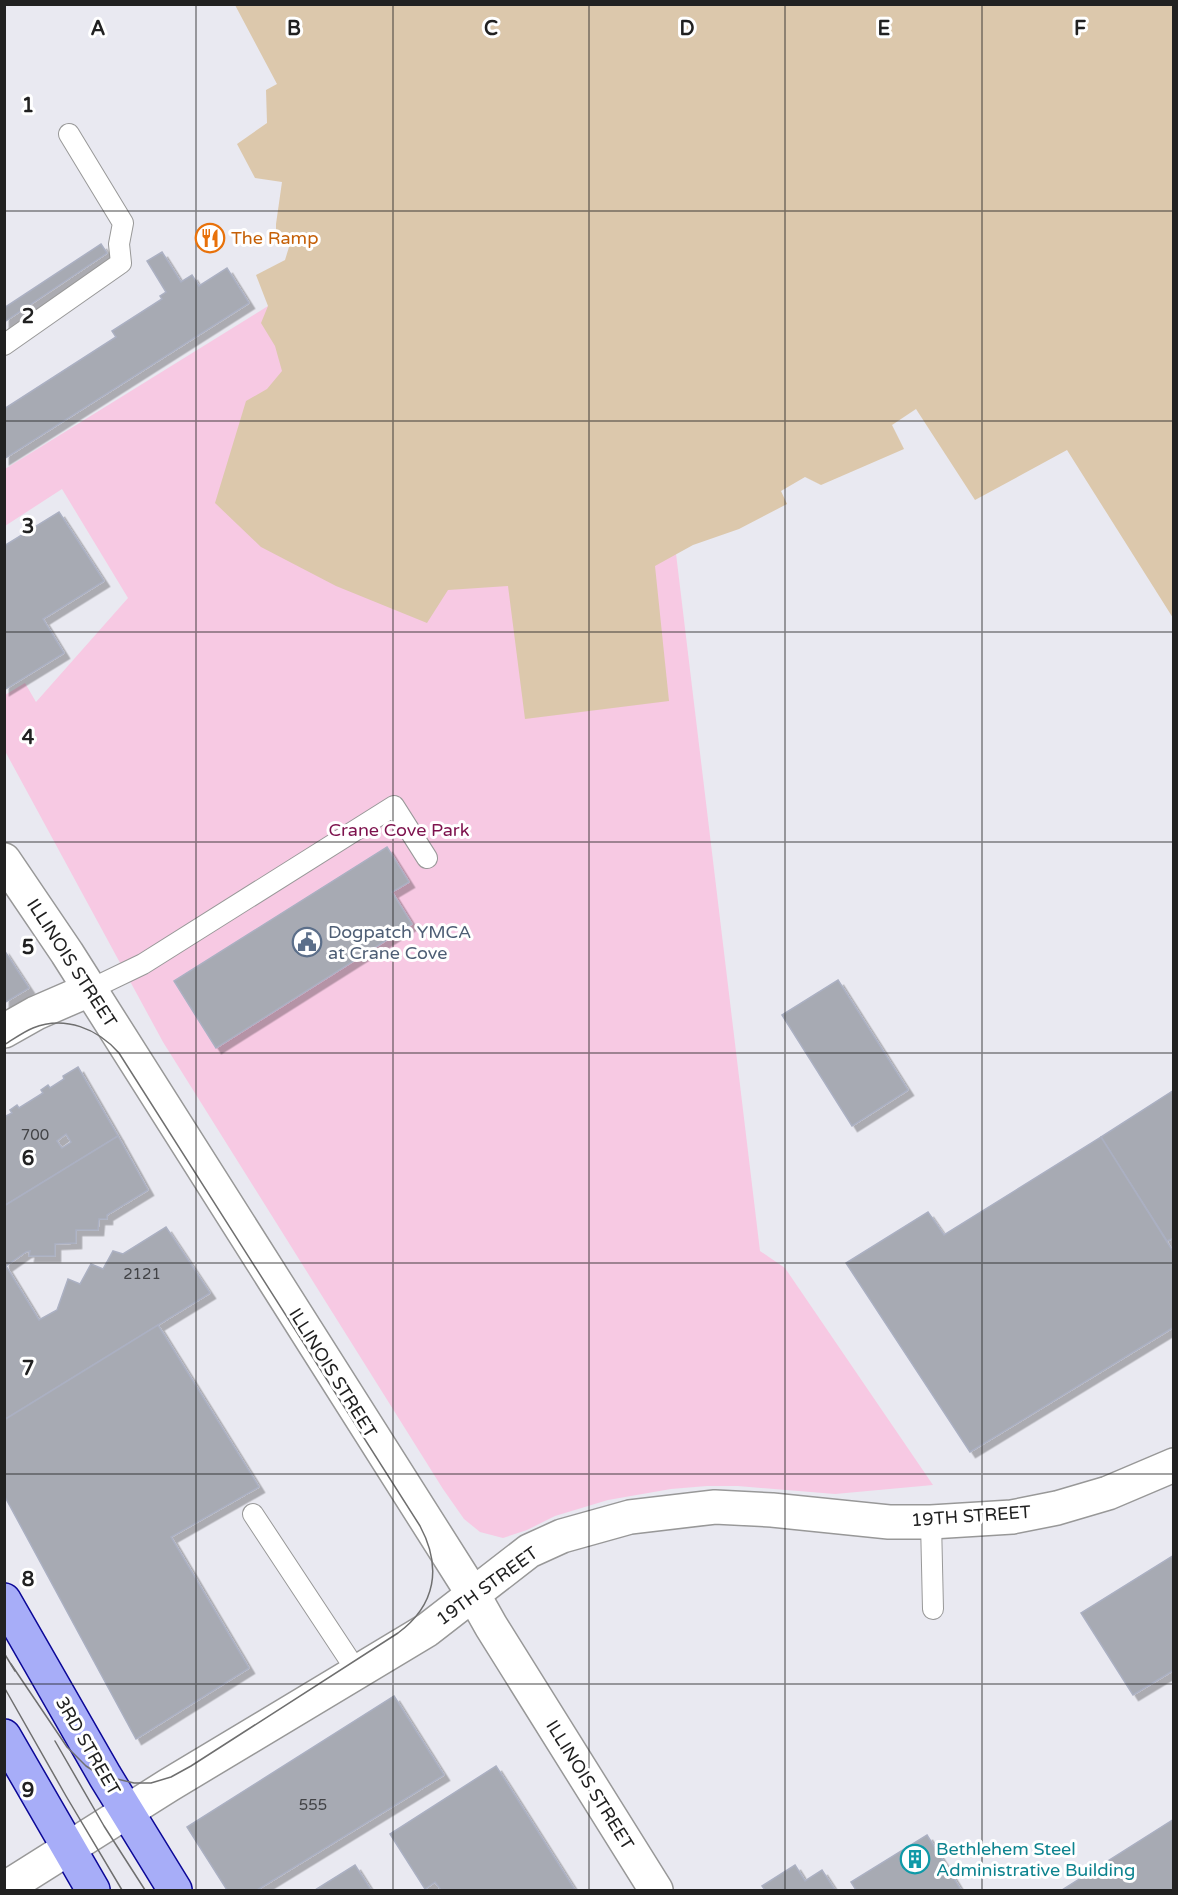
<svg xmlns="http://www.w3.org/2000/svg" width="1178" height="1895" font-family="'Varela Round',sans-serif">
<defs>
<filter id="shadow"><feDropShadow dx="5.5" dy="5.5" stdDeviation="0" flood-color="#0004"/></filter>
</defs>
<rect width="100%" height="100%" fill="#e9e9f1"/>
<path fill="#f7c9e3" d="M268 306 674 537 760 1251 785 1268 933 1485 835 1494 738 1486H707L671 1489 608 1500 555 1516 527 1530 503 1538 480 1532 464 1519 443 1489 163 1042 5 751V695L25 683 36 702 128 598 62 489 5 526V469Z"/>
<path fill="#dcc8ac" d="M235 5H1173V618L1067 450 975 500 916 409 892 425 904 449 821 485 805 477 781 491 787 504 739 529 693 545 655 566 669 701 525 719 508 586 448 590 427 623 336 586 261 547 215 503 246 401 267 389 282 371 275 346 261 323 268 306 256 275 285 260 289 247 276 235V224L282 182 255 178 237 144 267 123 266 90 277 84Z"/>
<g fill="#a7aab3" stroke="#abb0c2" stroke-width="1.5" fill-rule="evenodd" filter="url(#shadow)">
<path d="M101 244 107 253 4 322V308Z"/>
<path d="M162 252 181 282 192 275 199 286 227 268 249 303 4 459V409L116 337 112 331 162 299 160 296 166 292 147 261Z"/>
<path d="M59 512 104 581 43 619 64 653 4 690V546Z"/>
<path d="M387 847 409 882 392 892 412 924 216 1048 174 981Z"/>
<path d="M4 950 29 988 4 1003Z"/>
<path d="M838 980 908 1090 852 1126 782 1015Z"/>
<path d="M78 1067 118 1136 4 1206V1117L12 1113 10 1110 17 1105 19 1108 43 1093 41 1090 48 1085 50 1088 64 1079 63 1076ZM66 1134 71 1142 62 1148 57 1141Z"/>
<path d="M1174 1090V1238L1167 1241 1101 1137Z"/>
<path d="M118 1136 148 1190 107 1215V1219H99L98 1230H76V1243L55 1244V1256H29L30 1251 26 1252 6 1266 39 1320 57 1310 68 1279 80 1284 91 1264 103 1269 113 1251 123 1254 166 1227 210 1293 4 1420V1206Z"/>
<path d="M1101 1137 1174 1253V1327L970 1452 846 1263 928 1212 944 1235Z"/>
<path d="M158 1325 259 1487 171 1537 249 1668 136 1739 4 1495V1420Z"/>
<path d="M1174 1555V1670L1133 1695 1081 1613Z"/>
<path d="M394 1696 444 1775 257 1890H227L187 1827Z"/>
<path d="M496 1766 507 1783 575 1890H441L435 1882 425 1889 390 1834Z"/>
<path d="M1174 1819V1890H1062Z"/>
<path d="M927 1835 961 1890H856L851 1882Z"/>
<path d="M355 1865 371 1890H315Z"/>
<path d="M795 1865 805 1881 822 1870 835 1890H765L762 1886Z"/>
</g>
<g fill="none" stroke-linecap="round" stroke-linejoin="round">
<g stroke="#989898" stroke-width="22">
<g id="service">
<path d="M4 345 121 263 119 244 123 223 69 134"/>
<path d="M89 990 143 964 394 806 427 858"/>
<path d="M253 1514 358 1673"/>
<path d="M931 1522 933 1609"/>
</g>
</g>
<g stroke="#989898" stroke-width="36">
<g id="minor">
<path d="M4 1031 36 1013 89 990"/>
<path d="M4 1889 169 1785 427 1630 529 1551 562 1536 630 1517 715 1507 772 1510 889 1522H931L1012 1517 1057 1508 1108 1493 1174 1465"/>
</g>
</g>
<g stroke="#989898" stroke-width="36">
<path id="tertiary" d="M4 860 67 953 473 1594 491 1626 656 1890"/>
</g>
<g stroke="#0c0897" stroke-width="36">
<g id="primary">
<path d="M4 1600 105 1776 175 1890"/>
<path d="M4 1736 93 1890"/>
</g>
</g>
<use href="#service" stroke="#fff" stroke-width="20"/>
<use href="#minor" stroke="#fff" stroke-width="33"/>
<use href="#tertiary" stroke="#fff" stroke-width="33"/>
<use href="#primary" stroke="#a7adf8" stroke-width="33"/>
<g stroke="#6f6f6f" stroke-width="1.5">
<path d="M4 1045C14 1039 23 1032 33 1028 65 1015 98 1029 119 1053L420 1526C442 1567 436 1605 398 1633L191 1766 171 1777 151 1783H134L100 1775 86 1766 67 1747 11 1664"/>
<path d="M4 1653 15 1671"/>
<path d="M4 1687 66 1796 122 1890"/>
<path d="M55 1741 104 1826 145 1890"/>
</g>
</g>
<path fill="none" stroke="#212121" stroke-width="1.5" stroke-opacity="0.55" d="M196 4V1890M393 4V1890M589 4V1890M785 4V1890M982 4V1890M4 211H1174M4 421H1174M4 632H1174M4 842H1174M4 1053H1174M4 1263H1174M4 1474H1174M4 1684H1174"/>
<defs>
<g id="restaurant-ring" transform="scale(1.5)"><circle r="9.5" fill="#fff" stroke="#e8710a" stroke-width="1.5"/><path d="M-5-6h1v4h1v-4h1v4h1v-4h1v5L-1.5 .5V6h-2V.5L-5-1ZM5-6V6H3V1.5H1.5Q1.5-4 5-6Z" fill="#e8710a"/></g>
<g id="civic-ring" transform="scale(1.5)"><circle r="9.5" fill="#fff" stroke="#5c6f8a" stroke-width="1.5"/><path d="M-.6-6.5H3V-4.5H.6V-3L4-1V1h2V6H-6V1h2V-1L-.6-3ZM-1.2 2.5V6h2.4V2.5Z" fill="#5c6f8a"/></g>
<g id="building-ring" transform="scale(1.5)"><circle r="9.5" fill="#fff" stroke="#0f9aa8" stroke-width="1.5"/><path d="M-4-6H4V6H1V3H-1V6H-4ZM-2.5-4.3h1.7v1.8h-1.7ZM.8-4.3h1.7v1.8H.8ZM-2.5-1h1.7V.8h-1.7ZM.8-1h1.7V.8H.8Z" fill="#0f9aa8"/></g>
</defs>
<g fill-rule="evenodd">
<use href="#restaurant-ring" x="210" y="238"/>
<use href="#civic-ring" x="307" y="942"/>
<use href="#building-ring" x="915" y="1859"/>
</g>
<g text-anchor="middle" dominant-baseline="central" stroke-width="6" stroke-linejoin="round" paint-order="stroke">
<g font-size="15" fill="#424346">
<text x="35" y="1135">700</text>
<text x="142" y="1274">2121</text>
<text x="313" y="1805">555</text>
</g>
<g font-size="18" fill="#c56008" stroke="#fff" text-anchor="start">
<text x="231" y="238">The Ramp</text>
</g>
<g font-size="18" fill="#7d124d" stroke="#fff">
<text x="399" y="830">Crane Cove Park</text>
</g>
<g font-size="18" fill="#4e5e75" stroke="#fff" text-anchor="start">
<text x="328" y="932">Dogpatch YMCA<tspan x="328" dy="21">at Crane Cove</tspan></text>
</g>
<g font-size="18" fill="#212121" stroke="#fff">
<text transform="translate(72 963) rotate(57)">ILLINOIS STREET</text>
<text transform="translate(333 1373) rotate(58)">ILLINOIS STREET</text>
<text transform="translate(971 1516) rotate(-4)">19TH STREET</text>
<text transform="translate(487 1586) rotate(-36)">19TH STREET</text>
<text transform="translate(88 1746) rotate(60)">3RD STREET</text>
<text transform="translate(590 1785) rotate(58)">ILLINOIS STREET</text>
</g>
<g font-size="18" fill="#0d838f" stroke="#fff" text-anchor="start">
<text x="936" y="1849">Bethlehem Steel<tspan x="936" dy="21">Administrative Building</tspan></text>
</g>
</g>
<g font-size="20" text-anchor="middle" font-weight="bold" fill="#212121" stroke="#fff" stroke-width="6" stroke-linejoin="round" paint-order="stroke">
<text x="98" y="35">A</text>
<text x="294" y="35">B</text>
<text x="491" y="35">C</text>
<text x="687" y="35">D</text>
<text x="884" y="35">E</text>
<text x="1080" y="35">F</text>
<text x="28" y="112">1</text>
<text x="28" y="323">2</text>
<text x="28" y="533">3</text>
<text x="28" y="744">4</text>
<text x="28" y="954">5</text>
<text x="28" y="1165">6</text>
<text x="28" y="1375">7</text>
<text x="28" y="1586">8</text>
<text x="28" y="1797">9</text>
</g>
<rect width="1178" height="1895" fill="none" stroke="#212121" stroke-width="12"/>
</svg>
